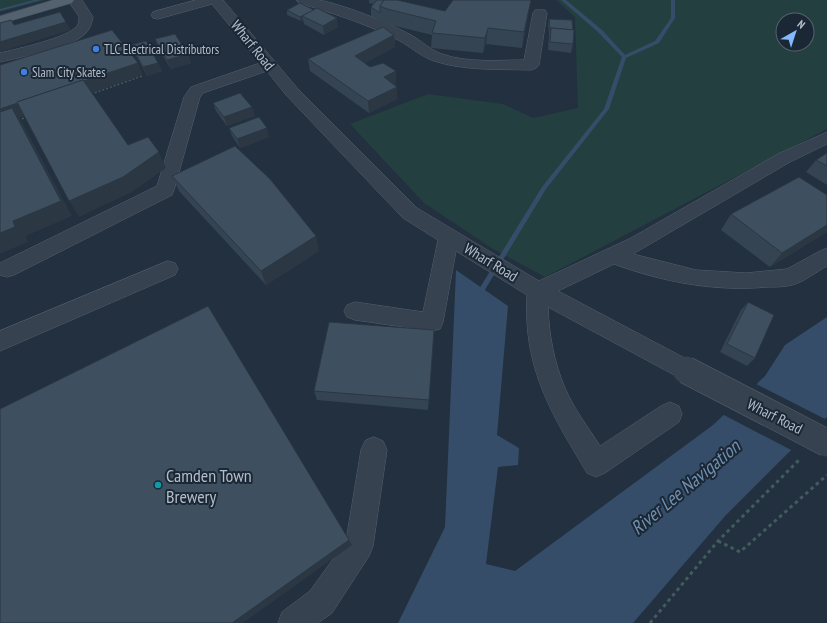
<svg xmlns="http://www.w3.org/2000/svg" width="827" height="623" font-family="'PT Sans Narrow',sans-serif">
<rect width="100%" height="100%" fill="#22303f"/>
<g fill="#243f40" fill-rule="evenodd">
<path d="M0 0H46L0 12Z"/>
<path d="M556 0H827V129L545 277 493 249 424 203 350 124 428 94 503 104 533 118 578 108 575 17ZM783 20H807V44H783Z"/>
</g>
<path fill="#354d68" d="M456 270 508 306 497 435 519 448 518 465 498 467 486 564 515 571 713 425 765 376 785 345 827 317V417L785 456 726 515 633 623H398L445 527Z"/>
<path fill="#22303f" d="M754 383 827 420 793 451 722 414Z"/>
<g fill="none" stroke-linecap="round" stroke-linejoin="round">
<g fill="#354d68" fill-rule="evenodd">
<path d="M34 0H41L0 11V9Z"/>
<path d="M561 0H566L602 30 625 55 655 41 671 18V0H675V18L659 43 626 58 609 109 546 189 480 298H476L475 296 476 294 542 187 604 109 622 57 598 32Z"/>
</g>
<g stroke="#54606d" stroke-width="1">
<g id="minor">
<path d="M68 0H82L93 17C92 23 90 29 85 34 70 48 21 57 0 62V53C16 49 68 38 77 26 79 23 79 20 79 17Z"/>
<path d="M196 0H223L298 89 417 208 539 281 631 238 778 154 827 132V144L790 162 633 254 696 270 746 273 787 269 820 251 827 248V266C816 272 804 282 792 285 784 287 776 287 768 287 715 292 663 282 614 264L558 291 694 363 698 370 694 377 686 380 678 377 548 307C549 335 554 362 565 388 574 409 588 427 600 446L661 406 670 402 679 406 682 414 679 422 605 473 596 477 587 473C551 413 523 368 527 295L456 251 443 322 440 329 432 331 355 320 347 317 344 311 347 305 355 302 423 312 438 240 403 218 286 95 267 71 203 93 200 97 174 190 172 195 14 275 7 277 0 275V263L157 186 184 97 191 87 260 63 212 4 158 19 153 18 151 15 153 12Z"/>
<path d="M297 0C304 0 312 0 319 0 345 5 387 22 411 35 422 41 430 50 442 54 467 63 498 60 524 60L533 13 535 10H545L547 13 539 65 536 68 531 70C499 69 464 71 434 61 419 56 408 44 394 38 364 23 332 13 299 3Z"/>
<path d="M168 261 175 263 178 269 175 275 0 351V331Z"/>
<path d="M374 437 383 441 387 450 373 546 369 556 332 613 318 623H278L282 612 310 591 346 541 361 450 365 441Z"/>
</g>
</g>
<g stroke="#3f4b58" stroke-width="1">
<path id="major" d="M53 0H74L72 3 0 24V16Z"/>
</g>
<g stroke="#425c5d" stroke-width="1.5" stroke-dasharray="2 2" stroke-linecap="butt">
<path d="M91 94 142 76"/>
<path d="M18 120 28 117"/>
</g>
<g stroke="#425c5d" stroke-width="3" stroke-dasharray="3.5 3.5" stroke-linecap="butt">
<path d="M718 541 740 552 827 475"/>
<path d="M650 623 718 541 801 458"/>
</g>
<use href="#minor" fill="#36424f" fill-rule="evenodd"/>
<use href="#major" fill="#54616f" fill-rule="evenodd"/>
<g stroke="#54606d" stroke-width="28" stroke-linecap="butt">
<path id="minor-bridge" d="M686 370 827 443"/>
</g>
<use href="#minor-bridge" stroke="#36424f" stroke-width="27"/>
</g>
<g fill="#354452">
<path d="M369 0H397L445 11 531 0 522 48 486 44 483 53 431 48 432 35 387 24 371 16V7L373 4 369 3Z"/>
<path d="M287 10 338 27 324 35 304 24 303 20 301 21 287 15Z"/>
<path d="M549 19 573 44 571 53 548 50 549 34 548 24Z"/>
<path d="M394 35 395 47 365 63 370 67 396 71V84L394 85 397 99 369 113 310 71 308 59Z"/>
<path d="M155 39 188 54 191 63 171 69 158 48Z"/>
<path d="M131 45 158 63 162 71 147 76 135 54Z"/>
<path d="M213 103 255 116 227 126 216 111Z"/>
<path d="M229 128 269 137 240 148 232 136Z"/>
<path d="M827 153V185L806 172 816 160Z"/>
<path d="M172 176 319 251 266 285 179 191Z"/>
<path d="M827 195V232L770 267 721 230 731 214Z"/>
<path d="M748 302 755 358 747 366 720 352 741 310Z"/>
<path d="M434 330 428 410 317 400 314 391Z"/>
</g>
<g fill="#2b3742">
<path d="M531 0 528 15 522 48 524 32Z"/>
<path d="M302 16 303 20 301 21 300 17Z"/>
<path d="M337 18 338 27 324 35 323 26Z"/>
<path d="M66 22 71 30 0 52V42Z"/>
<path d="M488 28 486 44 483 53 485 38Z"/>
<path d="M394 35 395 47 356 68 355 56Z"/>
<path d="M188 54 191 63 171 69 167 60Z"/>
<path d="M138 63 143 75 19 118 23 124 72 216 26 236 28 242 0 254V233L13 221 0 124V109Z"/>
<path d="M158 63 162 71 147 76 143 67Z"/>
<path d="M396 71V84L384 90V77Z"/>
<path d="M397 87V99L369 113 368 101Z"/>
<path d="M252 107 255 116 227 126 224 117Z"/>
<path d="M267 128 269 137 240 148 237 139Z"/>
<path d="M159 152 166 168 132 192 79 217 69 201Z"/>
<path d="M827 225V232L770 267 782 253Z"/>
<path d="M316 236 319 251 266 285 261 271Z"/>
<path d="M349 540 352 545 243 623H232Z"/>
</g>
<g fill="#3e4f5f" stroke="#2b3742">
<path d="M377 0H384L380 6V13L371 7Z"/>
<path d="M384 0H397L445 11 453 0H531L524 32 488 28 485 38 432 33 436 21 387 9 380 6Z"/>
<path d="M300 3 314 10 300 17 287 10Z"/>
<path d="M317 8 337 18 323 26 302 16Z"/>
<path d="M60 12 66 22 0 42V23L11 20 14 25Z"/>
<path d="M549 19 572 20 573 30 551 28 550 30Z"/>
<path d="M383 27 394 35 355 56 370 67 383 63 396 71 384 77 397 87 368 101 308 59Z"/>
<path d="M551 28 574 30 573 44 550 42Z"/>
<path d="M112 30 138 63 84 81 83 80 17 102 18 103 0 109V65Z"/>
<path d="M175 34 188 54 167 60 155 39Z"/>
<path d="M146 41 158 63 143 67 131 45Z"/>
<path d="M83 80 128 145 148 137 159 152 123 177 69 201 17 102Z"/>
<path d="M240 93 252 107 224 117 213 103Z"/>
<path d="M12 108 61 201 13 221 15 227 0 233V112Z"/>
<path d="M259 117 267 128 237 139 229 128Z"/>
<path d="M235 146 270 179 316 236 261 271 172 176Z"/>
<path d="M827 153V166L816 160Z"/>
<path d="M799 177 827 195V225L782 253 731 214Z"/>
<path d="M748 302 774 315 755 358 727 344Z"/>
<path d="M208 306 349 540 232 623H0V409Z"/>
<path d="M329 322 434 330 429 400 314 391Z"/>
</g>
<g fill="#3f7fe0" stroke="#1b2734" stroke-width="1.5">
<circle cx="96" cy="49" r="4"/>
<circle cx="24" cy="72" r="4"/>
</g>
<circle fill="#0f9aa8" stroke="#1b2734" stroke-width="1.5" cx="158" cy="485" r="4"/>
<g text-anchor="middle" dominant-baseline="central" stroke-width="4" stroke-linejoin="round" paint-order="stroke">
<g font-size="13" fill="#b2bdca" stroke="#1b2734" text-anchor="start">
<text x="104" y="49">TLC Electrical Distributors</text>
<text x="32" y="72">Slam City Skates</text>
</g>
<g font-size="15" fill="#b2bdca" stroke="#1b2734">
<text transform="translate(253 45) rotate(51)">Wharf Road</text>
<text transform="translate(491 262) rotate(31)">Wharf Road</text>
<text transform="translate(775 416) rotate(27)">Wharf Road</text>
</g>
<g font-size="18" fill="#b2bdca" stroke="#1b2734" text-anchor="start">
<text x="166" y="475">Camden Town<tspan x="166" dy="21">Brewery</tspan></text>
</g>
<g font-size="19" font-style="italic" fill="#7090b0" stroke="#1b2734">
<text transform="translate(685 487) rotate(-40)">River Lee Navigation</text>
</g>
</g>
<g transform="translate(795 32) rotate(39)"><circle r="19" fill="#1b2734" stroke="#576370"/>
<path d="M0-3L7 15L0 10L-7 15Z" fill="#83baff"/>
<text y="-6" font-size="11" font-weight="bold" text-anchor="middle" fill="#b2bdca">N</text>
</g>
</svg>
